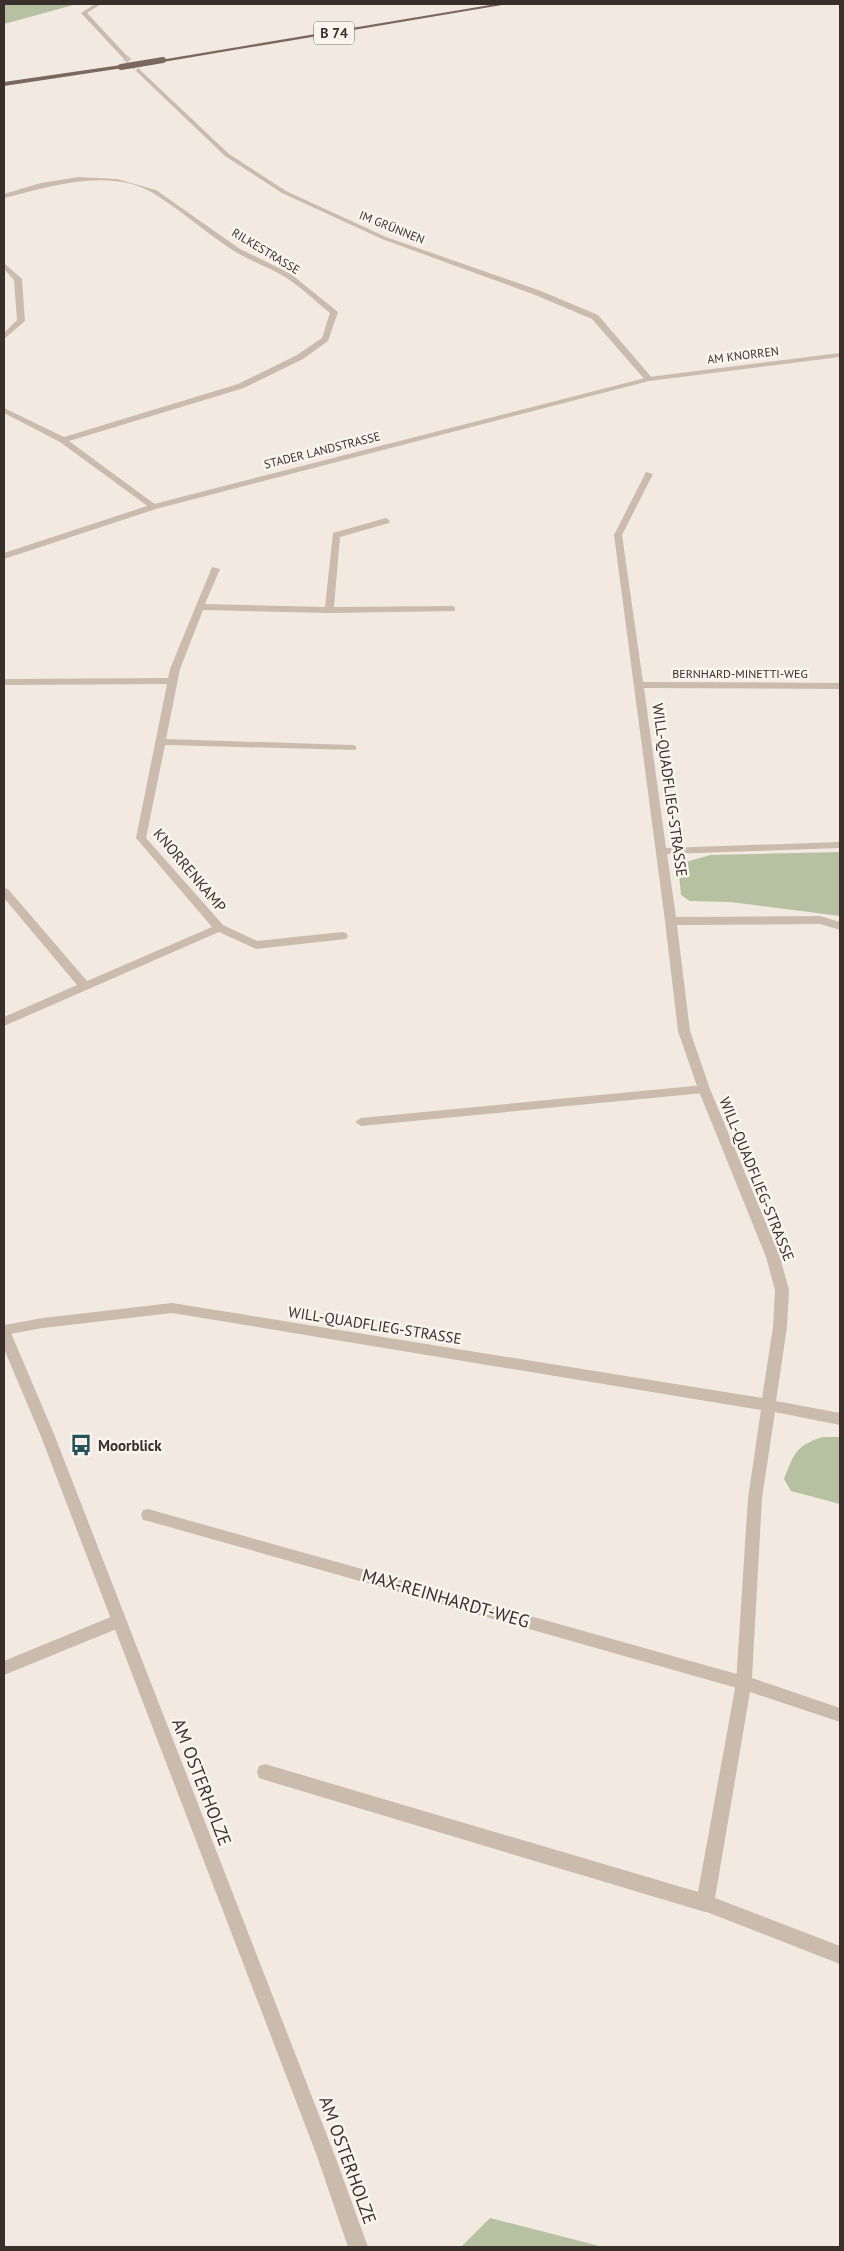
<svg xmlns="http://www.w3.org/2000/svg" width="844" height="2251" font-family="'PT Sans',sans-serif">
<rect width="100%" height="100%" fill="#f2eae1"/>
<g fill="#b6c1a1">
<path d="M4 4H77L4 24Z"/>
<path d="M840 852V916L730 902 690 901 681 895 678 864 711 855Z"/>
<path d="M823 1437H840V1504L791 1491 784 1479C794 1454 796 1445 823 1437Z"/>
<path d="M490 2218 603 2247H461Z"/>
</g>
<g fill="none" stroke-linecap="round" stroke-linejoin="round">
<path stroke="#cdc5bd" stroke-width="6" stroke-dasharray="6 3" stroke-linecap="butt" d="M125 57 138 70"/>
<g fill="#cabbad" fill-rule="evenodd">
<path d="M704 1085 710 1089 704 1093 361 1126 355 1122 361 1118Z"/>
<path d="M148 1509 744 1676 750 1678 752 1683 750 1688 744 1690 148 1521 143 1520 141 1515 143 1510Z"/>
<path d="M265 1764 705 1894 711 1897 714 1903 711 1909 705 1912 265 1780 259 1778 257 1772 259 1766Z"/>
</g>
<g fill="#cabbad" fill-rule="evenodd">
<path d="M95 4H101L87 13 127 56V58H123L81 13Z"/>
<path d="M138 68 229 154 286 191 386 237 541 291 598 315 653 379 646 381 592 319 535 295 382 239 282 193 225 156 136 71Z"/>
<path d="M79 177 117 179 156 190 240 249 291 274 338 312 328 341 303 359 244 388 69 441 156 505 157 507 153 510 60 442 4 413V408L64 437 238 384 297 355 322 338 330 313C315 301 301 287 285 277 269 267 250 261 234 251 206 233 181 210 153 193 108 167 49 187 4 198V194L41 183Z"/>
<path d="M4 263 22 279 25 321 4 339V333L17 320 14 280 4 269Z"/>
<path d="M646 472 653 474 622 535 643 682 840 683V689L644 688 666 848 840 842V848L667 854 676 917 820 916 840 922V930L820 924 677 925 690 1031 710 1089 780 1257 789 1290 787 1327 776 1401 840 1413V1425L775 1412 762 1498 752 1678 840 1708V1722L750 1692 715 1898 840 1946V1964L699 1909 696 1903 736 1683 748 1498 761 1410 172 1313 43 1328 4 1335V1325L43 1318 172 1303 762 1398 773 1327 775 1290 766 1257 698 1089 678 1031 665 921 614 535Z"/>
<path d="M386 518 390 521 389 523 340 537 334 607 452 606 455 607V611L329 613 203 610 180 669 166 739 352 745 356 746V750L165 745 146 838 223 925 257 941 342 932 346 933 348 936 346 939 256 949 219 932 4 1026V1017L77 985 4 898V888L8 889 87 981 212 927 136 838 167 684 4 685V679L168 678 170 669 212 567 220 569 205 604 325 607 333 533Z"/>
<path d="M118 1614 124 1616 126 1621 124 1626 4 1675V1661Z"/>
</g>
<g fill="#cabbad" fill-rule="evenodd">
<path d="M840 353V357L649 381 156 509 4 559V553L150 505 649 377Z"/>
<path d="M4 1328 9 1329 11 1333 54 1434 335 2156 368 2247H348L317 2156 40 1434 4 1349Z"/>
</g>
<g fill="#7a675d" fill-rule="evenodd">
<path d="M496 4H508L163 62 160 60Z"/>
<path d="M121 65 123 68 4 86V82Z"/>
</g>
<path stroke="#7a675d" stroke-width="6" d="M121 67 163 60"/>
</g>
<defs>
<g id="bus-bare" transform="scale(1.725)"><path d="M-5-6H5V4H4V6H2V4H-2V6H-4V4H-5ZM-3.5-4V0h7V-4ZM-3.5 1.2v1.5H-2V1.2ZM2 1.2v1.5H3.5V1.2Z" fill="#235458" stroke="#faf4ed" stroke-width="2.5" paint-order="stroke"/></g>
</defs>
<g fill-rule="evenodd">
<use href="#bus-bare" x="81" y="1445"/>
</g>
<g text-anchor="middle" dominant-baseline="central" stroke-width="5" stroke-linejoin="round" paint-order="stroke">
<g font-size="12" fill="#39302b" stroke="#faf4ed">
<text transform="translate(392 227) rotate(22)">IM GRÜNNEN</text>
<text transform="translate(266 251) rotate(31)">RILKESTRASSE</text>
<text transform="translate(743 355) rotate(-7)">AM KNORREN</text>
<text transform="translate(322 450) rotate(-14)">STADER LANDSTRASSE</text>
<text x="740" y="673">BERNHARD-MINETTI-WEG</text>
</g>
<rect fill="#faf4ed" stroke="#736b65" stroke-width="1" x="314" y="21.5" width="40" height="23" rx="4"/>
<g font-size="14" font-weight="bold" fill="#39302b">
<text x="334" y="33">B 74</text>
</g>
<g font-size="15" fill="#39302b" stroke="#faf4ed">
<text transform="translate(670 790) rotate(82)">WILL-QUADFLIEG-STRASSE</text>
<text transform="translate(190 870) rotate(50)">KNORRENKAMP</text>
<text transform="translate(757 1179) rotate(68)">WILL-QUADFLIEG-STRASSE</text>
<text transform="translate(375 1325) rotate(9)">WILL-QUADFLIEG-STRASSE</text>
</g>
<g font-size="15" font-weight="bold" fill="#39302b" stroke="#faf4ed" text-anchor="start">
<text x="98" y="1445">Moorblick</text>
</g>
<g font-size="18" fill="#39302b" stroke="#faf4ed">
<text transform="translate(446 1598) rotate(16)">MAX-REINHARDT-WEG</text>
<text transform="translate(202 1782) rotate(69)">AM OSTERHOLZE</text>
<text transform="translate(348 2160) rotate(70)">AM OSTERHOLZE</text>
</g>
</g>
<rect width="844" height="2251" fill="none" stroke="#39302b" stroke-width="10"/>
</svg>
